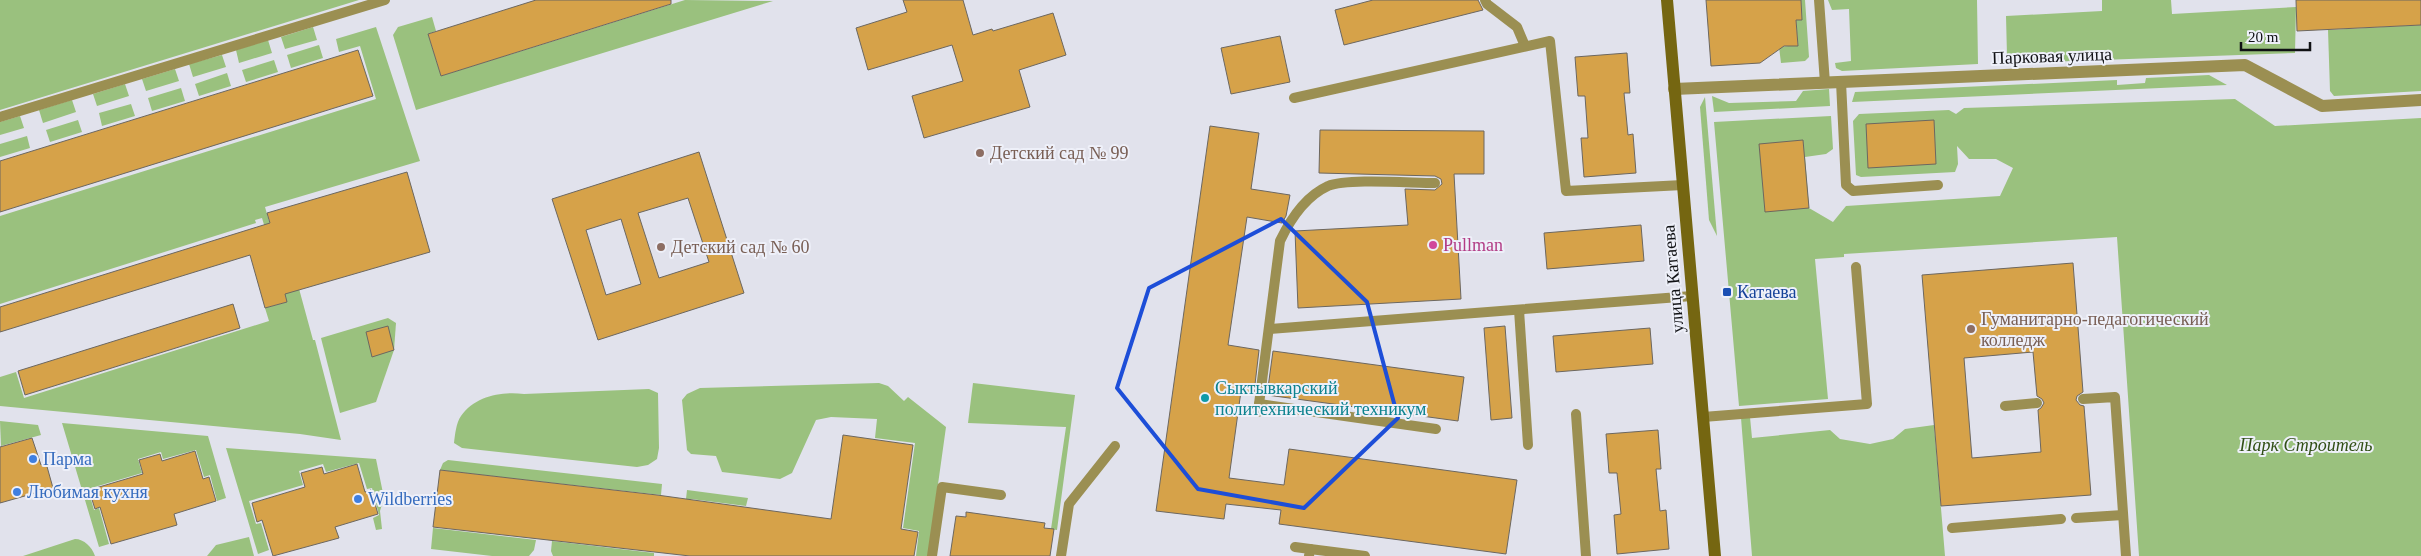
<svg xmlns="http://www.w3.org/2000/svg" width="2421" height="556" font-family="Georgia,serif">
<rect width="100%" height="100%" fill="#e1e2ec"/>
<g fill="#9ac17e">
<path d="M0 0H359L0 110Z"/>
<path d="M685 0 773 1 416 110 393 35 398 27 432 17 436 31 428 34 441 76Z"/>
<path d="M1801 0H1805L1809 57 1805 61 1781 63 1779 47 1798 45 1796 20H1802Z"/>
<path d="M1828 0H1977L1978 64 1842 71 1836 68 1835 63 1851 61 1849 9 1832 10Z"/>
<path d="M2102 0H2171L2172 14 2296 7 2295 53 2016 63 2007 56 2006 16 2102 11Z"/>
<path d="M2421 25V91L2334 96 2330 91 2328 30Z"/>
<path d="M313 27 317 40 285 49 281 37Z"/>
<path d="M376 27 420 161 265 207 282 266 292 263 313 340H315L341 440 300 434 0 406V377L16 372 24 398 269 321 265 308 287 302 262 218 255 220 256 223 0 304V216L376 99 360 46 339 52 336 39Z"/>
<path d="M268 40 272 53 239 63 236 50Z"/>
<path d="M319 45 323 58 291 68 287 55Z"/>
<path d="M222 55 226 67 193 77 189 64Z"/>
<path d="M274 60 278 72 246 82 242 70Z"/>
<path d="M175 69 179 81 146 91 142 79Z"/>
<path d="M227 73 231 86 199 96 195 84Z"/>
<path d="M2209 75 2227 85 1852 102 1855 92 2117 80V85L2145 83 2146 78Z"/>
<path d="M125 84 129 96 97 106 93 94Z"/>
<path d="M181 88 185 101 152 111 148 98Z"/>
<path d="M1829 89 1830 106 1714 112 1712 96 1729 103 1796 101 1803 91Z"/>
<path d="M1705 97 1717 236 1709 220 1700 107Z"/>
<path d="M2235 99 2275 126 2421 118V556H2139L2117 237 1844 254V257L1815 259 1828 399 1739 406 1714 122 1831 116 1833 149 1826 154 1805 157 1809 208 1833 222 1846 206 2000 196 2013 168 1996 159H1969L1957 146 1958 164 1955 172 1861 177 1856 175 1853 121 1859 114 1949 110 1956 114 1964 108Z"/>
<path d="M72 100 76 112 43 123 39 110Z"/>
<path d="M131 104 135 116 102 126 99 113Z"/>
<path d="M20 116 24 128 0 135V122Z"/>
<path d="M78 120 82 132 50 142 46 130Z"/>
<path d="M27 136 30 148 0 157V144Z"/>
<path d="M388 318 396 323 394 350 376 402 340 413 321 338Z"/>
<path d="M879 383 888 386 904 401 908 397 946 427 928 556H916L919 531 903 528 915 443 875 438 877 419 831 417 816 420 792 473 780 479 722 472 716 456 691 454 687 450 682 400 687 394 700 388Z"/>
<path d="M973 383 1075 395 1057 530 1051 529 1066 427 968 423Z"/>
<path d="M649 389 658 393 659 448 657 459 648 465 637 467 462 448 454 443C455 435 456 423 461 416 475 396 502 391 524 394Z"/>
<path d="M1750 417 1752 438 1830 430 1840 439 1870 444 1893 439 1905 429 1934 425 1945 556H1752L1741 418Z"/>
<path d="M0 421 38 425 41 435 1 446Z"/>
<path d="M62 423 208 436 226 498 217 501 210 475 204 477 196 450 163 459 161 452 138 459 142 473 88 489 94 510 99 508 109 544 99 547Z"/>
<path d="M226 448 376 459 384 498 380 511 382 529 376 530 373 518 379 515 372 488 367 489 359 463 326 472 323 464 299 471 303 485 249 501 256 524 261 523 269 550 258 554Z"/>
<path d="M448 460 662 484 661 495 440 470 443 463Z"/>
<path d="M687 490 748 498 746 506 691 499 688 516 686 499Z"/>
<path d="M433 528 536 540 534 550 529 556H492L431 549Z"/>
<path d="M249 537 254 556H207L216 545Z"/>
<path d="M75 539C84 539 92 547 95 556H23Z"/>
<path d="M552 541 654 553V556H553L551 551Z"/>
</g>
<g fill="#d6a249" stroke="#6c6760" fill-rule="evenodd">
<path d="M536 0H671V4L441 76 428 34Z"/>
<path d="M903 0H963L973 35 992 29 993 31 1053 13 1066 55 1019 70 1030 107 924 138 912 96 963 81 952 45 868 70 856 28 907 12Z"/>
<path d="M1373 0H1478L1483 10 1344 45 1335 10Z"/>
<path d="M1706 0H1801L1802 20H1796L1798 46H1784L1760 63 1711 66Z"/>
<path d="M2296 0H2421V25L2297 31Z"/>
<path d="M1280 36 1290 82 1231 94 1221 48Z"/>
<path d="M358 50 373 96 0 212V161Z"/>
<path d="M1627 53 1630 93H1624L1628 135 1633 134 1636 173 1584 177 1581 138H1588L1585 96H1578L1575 57Z"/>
<path d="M1934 120 1936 164 1868 168 1866 124Z"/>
<path d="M1210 126 1259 133 1251 189 1290 195 1286 216 1282 223 1247 217 1228 345 1259 350 1254 393 1241 391 1229 478 1284 485 1289 449 1517 480 1506 554 1279 524 1281 510 1226 504 1224 519 1156 511Z"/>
<path d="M1320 130 1484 131V174H1454L1461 299 1298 308 1295 231 1408 225 1405 189 1435 190 1442 184 1441 179 1435 176 1319 173Z"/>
<path d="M1803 140 1809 208 1765 212 1759 144Z"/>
<path d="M699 152 744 293 598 340 552 199ZM688 198 709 262 659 278 638 213ZM621 219 641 284 606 295 586 230Z"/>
<path d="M407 172 430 252 285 294 287 302 265 308 250 255 0 332V307L270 223 267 213Z"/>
<path d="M1641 225 1644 261 1547 269 1544 233Z"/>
<path d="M2073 263 2083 392 2077 396 2076 400 2080 405 2084 406 2091 495 1941 506 1922 275ZM2033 352 2037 396 2042 399 2044 403 2041 408 2038 410 2041 452 1972 458 1964 358Z"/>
<path d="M233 304 240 328 25 395 18 371Z"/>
<path d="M388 326 394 350 372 357 366 332Z"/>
<path d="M1505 326 1512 418 1491 420 1484 328Z"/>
<path d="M1650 328 1653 364 1556 372 1553 336Z"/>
<path d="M1273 351 1464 377 1458 421 1267 395Z"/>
<path d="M1658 430 1661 469H1656L1660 511 1666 510 1669 549 1617 554 1614 515 1621 514 1617 473H1609L1606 434Z"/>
<path d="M843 435 913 445 901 529 918 532 914 556H690L433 527 440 470 657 495 831 519Z"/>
<path d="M32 438 41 465 46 463 53 488 0 503V447Z"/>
<path d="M195 451 203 479 209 477 216 501 174 514 177 525 111 544 100 507 95 509 89 490 143 474 139 460 160 454 162 461Z"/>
<path d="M357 464 365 492 371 490 378 514 335 527 339 538 273 556 262 520 257 522 252 503 305 487 301 473 322 467 324 474Z"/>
<path d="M966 512 1045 523 1044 528 1054 529 1050 556H950L956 516 966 517Z"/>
</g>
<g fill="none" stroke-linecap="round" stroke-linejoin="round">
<g stroke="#9b8f52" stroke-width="10">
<path d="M1485 0 1487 4 1517 27 1525 46"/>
<path d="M1819 0 1825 83"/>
<path d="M1841 82 1846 185 1853 191 1938 185"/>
<path d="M1294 98 1550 41 1566 191 1683 185"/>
<path d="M0 117 385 0"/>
<path d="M1519 310 1528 445"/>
<path d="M1269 329 1692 296"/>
<path d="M2083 399 2115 397 2126 556"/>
<path d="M1259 404 1436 429"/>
<path d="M2005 406 2037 403"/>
<path d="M1258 412 1280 241C1290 220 1306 196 1328 186 1347 178 1411 183 1435 183"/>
<path d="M1576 414 1586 556"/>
<path d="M1703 417 1867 404 1856 267"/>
<path d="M2076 518 2123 515"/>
<path d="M1952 528 2061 519"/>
<path d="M1295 547 1310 549 1309 556"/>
<path d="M1310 549 1365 556"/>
<path d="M932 556 942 487 1001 495"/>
<path d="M1061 556 1069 504 1115 446"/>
</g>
<path stroke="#9b8f52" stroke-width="12" d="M1674 89 2245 65 2322 106 2421 100"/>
<path stroke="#756611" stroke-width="12" d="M1667 0 1715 556"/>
</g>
<path fill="none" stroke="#1d4ed8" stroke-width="4" stroke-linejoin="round" d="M1281 219 1367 302 1398 418 1304 508 1198 489 1117 388 1149 288Z"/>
<g fill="#8d6e63" stroke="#eef0f9" stroke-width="2">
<circle cx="980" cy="153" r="5"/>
<circle cx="661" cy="247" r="5"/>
<circle cx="1971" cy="329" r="5"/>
</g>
<circle fill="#d1479c" stroke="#eef0f9" stroke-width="2" cx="1433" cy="245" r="5"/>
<rect fill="#1a4fb4" stroke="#eef0f9" stroke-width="2" x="1722" y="287" width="10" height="10" rx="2.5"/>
<circle fill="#0f9aa8" stroke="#eef0f9" stroke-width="2" cx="1205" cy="398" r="5"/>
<g fill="#3f7fe0" stroke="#eef0f9" stroke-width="2">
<circle cx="33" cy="459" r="5"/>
<circle cx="17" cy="492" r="5"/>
<circle cx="358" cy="499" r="5"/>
</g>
<g text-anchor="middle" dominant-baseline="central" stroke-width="4" stroke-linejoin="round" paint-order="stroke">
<g font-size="18" fill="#101114" stroke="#eef0f9">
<text transform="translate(2052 56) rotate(-2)">Парковая улица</text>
<text transform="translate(1673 279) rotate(-95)">улица Катаева</text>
</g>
<g font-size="18" fill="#785e54" stroke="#eef0f9" text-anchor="start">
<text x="990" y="153">Детский сад № 99</text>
<text x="671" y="247">Детский сад № 60</text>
<text x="1981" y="319">Гуманитарно-педагогический<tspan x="1981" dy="21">колледж</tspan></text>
</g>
<g font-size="18" fill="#b23c85" stroke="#eef0f9" text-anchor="start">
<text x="1443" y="245">Pullman</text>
</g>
<g font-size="18" fill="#164399" stroke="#eef0f9" text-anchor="start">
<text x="1737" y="292">Катаева</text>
</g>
<g font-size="18" fill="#0d838f" stroke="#eef0f9" text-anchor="start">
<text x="1215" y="388">Сыктывкарский<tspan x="1215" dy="21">политехнический техникум</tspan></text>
</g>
<g font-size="18" font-style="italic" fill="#314f16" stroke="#eef0f9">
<text x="2306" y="445">Парк Строитель</text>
</g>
<g font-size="18" fill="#366cbe" stroke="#eef0f9" text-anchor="start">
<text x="43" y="459">Парма</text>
<text x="27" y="492">Любимая кухня</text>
<text x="368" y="499">Wildberries</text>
</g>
</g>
<path d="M2241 42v8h69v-8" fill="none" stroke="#101114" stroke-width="2.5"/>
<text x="2248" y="42" font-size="15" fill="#101114" stroke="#eef0f9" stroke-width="4" paint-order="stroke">20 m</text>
</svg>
